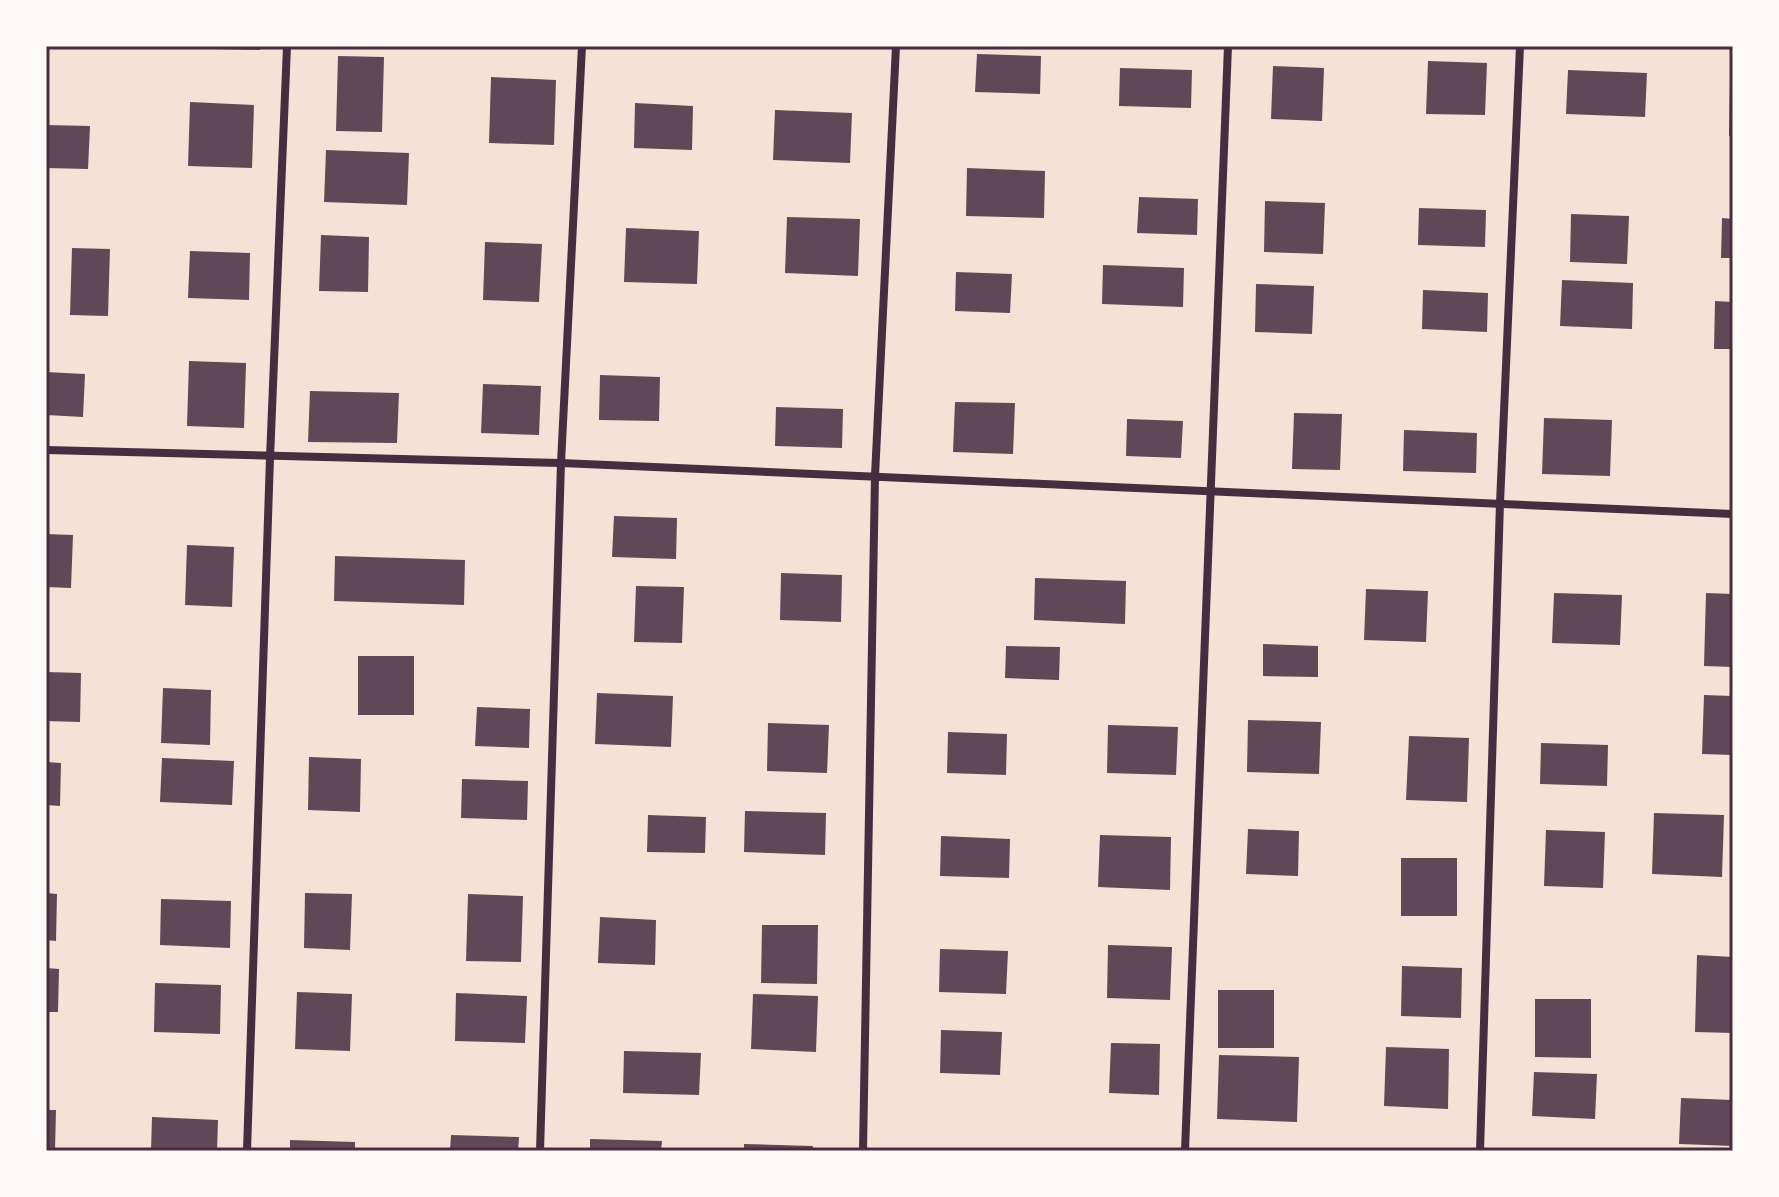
<svg xmlns="http://www.w3.org/2000/svg" width="1779" height="1197" font-family="'Source Sans 3',sans-serif">
<rect width="100%" height="100%" fill="#f7e1d7"/>
<g fill="#644757">
<path d="M214 46H260V50L214 49Z"/>
<path d="M977 54 1041 56 1040 94 975 92Z"/>
<path d="M338 56 384 57 382 132 336 131Z"/>
<path d="M1428 61 1487 63 1485 115 1426 114Z"/>
<path d="M1273 66 1324 68 1322 121 1271 119Z"/>
<path d="M1120 68 1192 70 1191 108 1119 106Z"/>
<path d="M1568 70 1647 73 1645 117 1566 114Z"/>
<path d="M491 77 556 80 554 145 489 143Z"/>
<path d="M1730 85H1733V136H1729Z"/>
<path d="M190 102 254 105 252 168 188 166Z"/>
<path d="M635 103 693 106 692 150 634 148Z"/>
<path d="M775 110 852 113 850 163 773 160Z"/>
<path d="M46 125 90 126 88 169 46 168Z"/>
<path d="M326 150 409 153 407 205 324 202Z"/>
<path d="M967 168 1045 171 1044 218 966 216Z"/>
<path d="M1139 197 1198 199 1197 235 1137 233Z"/>
<path d="M1265 201 1325 203 1323 254 1264 252Z"/>
<path d="M1419 208 1486 210 1485 247 1418 245Z"/>
<path d="M1571 214 1629 216 1627 264 1570 262Z"/>
<path d="M787 217 860 219 858 276 785 273Z"/>
<path d="M1722 218 1733 219V258H1721Z"/>
<path d="M626 228 699 231 697 284 624 282Z"/>
<path d="M321 235 369 237 368 292 319 291Z"/>
<path d="M485 242 542 244 539 302 483 300Z"/>
<path d="M72 248 110 249 108 316 70 315Z"/>
<path d="M190 251 250 253 249 300 188 298Z"/>
<path d="M1103 265 1184 268 1183 307 1102 304Z"/>
<path d="M956 272 1012 274 1010 313 955 311Z"/>
<path d="M1562 280 1633 283 1632 329 1560 326Z"/>
<path d="M1256 284 1314 286 1312 334 1255 332Z"/>
<path d="M1423 290 1488 293 1487 332 1422 329Z"/>
<path d="M1715 301 1733 302V349H1714Z"/>
<path d="M189 361 246 363 244 428 187 426Z"/>
<path d="M46 372 85 374 83 417 46 415Z"/>
<path d="M600 375 660 377 659 421 599 420Z"/>
<path d="M483 384 541 386 539 435 481 433Z"/>
<path d="M310 391 399 393 397 443 308 442Z"/>
<path d="M955 402 1015 403 1013 454 953 452Z"/>
<path d="M776 407 843 409 842 448 775 446Z"/>
<path d="M1294 413 1342 414 1340 470 1292 469Z"/>
<path d="M1544 418 1612 420 1610 476 1542 474Z"/>
<path d="M1127 419 1183 421 1181 458 1126 456Z"/>
<path d="M1404 430 1477 433 1476 473 1403 471Z"/>
<path d="M614 516 677 518 676 559 612 557Z"/>
<path d="M46 534 73 535 71 588 46 587Z"/>
<path d="M187 545 234 547 232 607 185 605Z"/>
<path d="M335 556 465 560 464 605 334 601Z"/>
<path d="M781 573 842 575 841 622 780 620Z"/>
<path d="M1035 578 1126 581 1125 624 1034 620Z"/>
<path d="M636 586 684 587 682 643 634 642Z"/>
<path d="M1366 589 1428 591 1426 642 1364 640Z"/>
<path d="M1554 593 1622 595 1620 645 1552 643Z"/>
<path d="M1706 593 1733 594V667L1704 666Z"/>
<path d="M1263 644 1318 646V677L1263 676Z"/>
<path d="M1006 646 1060 647 1059 680 1005 678Z"/>
<rect x="358" y="656" width="56" height="59"/>
<path d="M46 672 81 673 80 722 46 721Z"/>
<path d="M163 688 211 690 210 745 161 743Z"/>
<path d="M597 693 673 696 671 747 595 744Z"/>
<path d="M1704 695 1733 696V755L1702 754Z"/>
<path d="M477 707 530 709 529 748 475 746Z"/>
<path d="M1248 720 1321 722 1319 774 1247 772Z"/>
<path d="M768 723 829 725 827 773 767 771Z"/>
<path d="M1108 725 1178 727 1176 775 1107 773Z"/>
<path d="M948 732 1007 734 1006 775 947 773Z"/>
<path d="M1409 736 1469 738 1467 802 1406 800Z"/>
<path d="M1541 743 1608 745 1607 786 1540 784Z"/>
<path d="M309 757 361 759 360 812 308 810Z"/>
<path d="M162 758 234 761 232 805 160 802Z"/>
<path d="M46 762 61 763 60 806 46 805Z"/>
<path d="M462 779 528 781 527 820 461 818Z"/>
<path d="M745 811 826 813 825 855 744 852Z"/>
<path d="M1654 813 1724 815 1722 877 1652 874Z"/>
<path d="M648 815 706 817 705 853 647 852Z"/>
<path d="M1248 829 1299 831 1298 876 1246 874Z"/>
<path d="M1546 830 1605 832 1603 888 1544 886Z"/>
<path d="M1100 835 1171 837 1170 890 1098 887Z"/>
<path d="M941 836 1010 839 1009 878 940 876Z"/>
<rect x="1401" y="858" width="56" height="58"/>
<path d="M46 893 57 894 56 941 46 940Z"/>
<path d="M305 893 352 894 350 950 304 948Z"/>
<path d="M468 894 523 896 521 962 466 961Z"/>
<path d="M161 899 231 901 230 948 160 945Z"/>
<path d="M600 917 656 920 655 965 598 963Z"/>
<path d="M762 925H818L817 984 761 983Z"/>
<path d="M1108 945 1172 947 1170 1000 1107 998Z"/>
<path d="M940 949 1008 951 1006 994 939 992Z"/>
<path d="M1697 955 1733 957V1033L1695 1032Z"/>
<path d="M1402 966 1462 968 1461 1018 1401 1016Z"/>
<path d="M46 968 59 969 58 1012H46Z"/>
<path d="M155 983 221 985 220 1034 154 1032Z"/>
<rect x="1218" y="990" width="56" height="58"/>
<path d="M297 992 352 994 350 1051 295 1049Z"/>
<path d="M456 993 527 996 525 1043 455 1041Z"/>
<path d="M753 994 818 996 816 1052 751 1049Z"/>
<path d="M1535 999H1591V1058L1535 1057Z"/>
<path d="M941 1030 1002 1032 1000 1075 940 1073Z"/>
<path d="M1111 1043 1160 1044 1159 1095 1109 1093Z"/>
<path d="M1386 1047 1449 1049 1448 1109 1384 1106Z"/>
<path d="M624 1051 701 1053 699 1095 623 1093Z"/>
<path d="M1219 1055 1299 1057 1297 1122 1217 1119Z"/>
<path d="M1534 1072 1597 1074 1595 1119 1532 1116Z"/>
<path d="M1681 1098 1733 1100V1146L1679 1144Z"/>
<path d="M46 1110H56L55 1151H46Z"/>
<path d="M152 1117 218 1120 217 1151H151Z"/>
<path d="M451 1135 519 1137 518 1151H450Z"/>
<path d="M590 1139 662 1141 661 1151H590Z"/>
<path d="M290 1140 355 1142V1151H290Z"/>
<path d="M744 1144 813 1146 812 1151H744Z"/>
</g>
<g fill="none" stroke-linecap="round" stroke-linejoin="round">
<g stroke="#4a2c40" stroke-width="8">
<path d="M46 450 561 463 1733 514"/>
<path d="M247 1151 270 458 287 46"/>
<path d="M540 1151 561 463 582 46"/>
<path d="M863 1151 875 476 896 46"/>
<path d="M1185 1151 1228 46"/>
<path d="M1480 1151 1500 503 1520 46"/>
</g>
</g>
<rect width="1779" height="1197" fill="none" stroke="#fffaf5" stroke-width="96"/>
<rect x="48" y="48" width="1683" height="1101" fill="none" stroke="#4a2c40" stroke-width="3"/>
</svg>
